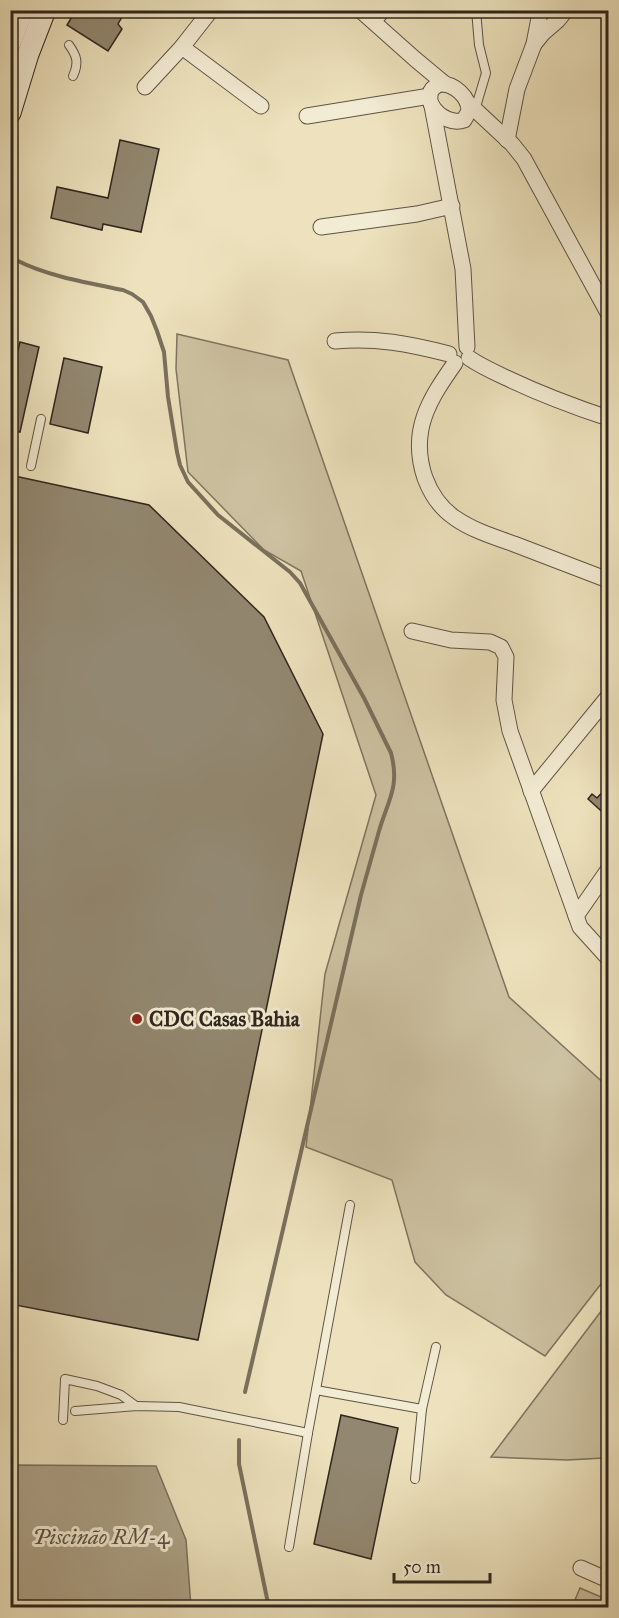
<svg xmlns="http://www.w3.org/2000/svg" width="619" height="1618" font-family="'IM FELL Great Primer',serif">
<rect width="100%" height="100%" fill="#ede2bd"/>
<filter id="stains"><feTurbulence type="fractalNoise" baseFrequency=".00333" numOctaves="4"/><feColorMatrix values="0 0 0 0 .2 0 0 0 0 .09 0 0 0 0 .02 0 0 0 .5 -.17"/></filter>
<radialGradient id="worn" r=".72"><stop offset=".6" stop-color="#630" stop-opacity="0"/><stop offset="1" stop-color="#630" stop-opacity=".3"/></radialGradient>
<g fill="#cdc2a2" stroke="#7e7460" stroke-width="1.5">
<path d="M177 334 288 360 509 997 608 1087V1275L545 1356 446 1295 415 1262 392 1180 306 1147 325 974 376 795 301 571 264 550 188 472 176 369Z"/>
<path d="M608 1302V1449L604 1458 567 1460 491 1457Z"/>
<path d="M580 1588 608 1600V1607H572Z"/>
</g>
<path fill="#aca287" stroke="#7a705d" stroke-width="1.5" d="M11 1465 156 1466 186 1540 191 1607H11Z"/>
<g fill="none" stroke-linecap="round" stroke-linejoin="round">
<g stroke="#7a705d" stroke-width="4">
<path d="M16 260C47 276 88 283 123 290L132 294 143 302 151 316 157 331 164 352 168 397 177 452 180 465 188 482 218 515 290 572 300 583 364 698 391 753C400 787 388 800 379 831 373 852 367 874 361 895L245 1392"/>
<path d="M239 1440V1464L269 1608"/>
</g>
</g>
<g fill="#928770" stroke="#2f251d" stroke-width="1.5">
<path d="M76 10H126L118 24 122 29 108 51 67 25Z"/>
<path d="M120 140 159 149 141 232 103 224 102 230 51 218 57 187 108 198Z"/>
<path d="M20 342 39 347 20 432 10 430V384Z"/>
<path d="M64 358 102 367 88 433 50 424Z"/>
<path d="M10 475 149 505 264 617 323 734 198 1340 10 1304Z"/>
<path d="M607 787 608 788V817L588 799 592 794 597 798Z"/>
<path d="M341 1415 398 1428 371 1559 314 1544Z"/>
</g>
<g fill="none" stroke-linecap="round" stroke-linejoin="round">
<g stroke="#5e5445" stroke-width="10">
<g id="lane">
<path d="M375 24 388 10"/>
<path d="M69 45C77 56 79 63 73 76"/>
<path d="M475 110 486 73 479 45 476 10"/>
<path d="M31 466 41 419"/>
<path d="M316 1390 422 1409"/>
<path d="M75 1411 137 1406 179 1407 308 1433"/>
<path d="M63 1420 65 1379 97 1386 121 1395 136 1406"/>
<path d="M415 1479 422 1409 436 1347"/>
<path d="M289 1547 308 1433 350 1205"/>
</g>
</g>
<g stroke="#5e5445" stroke-width="17">
<g id="street">
<path d="M360 10 415 59 445 84"/>
<path d="M534 44 543 33 558 20 566 10"/>
<path d="M182 47 261 106"/>
<path d="M440 84C454 83 469 97 469 111L464 120C442 128 414 94 440 84Z"/>
<path d="M145 87 182 47 211 10"/>
<path d="M468 103 512 144 524 159 608 313"/>
<path d="M432 106 463 269 467 347"/>
<path d="M307 116 430 96"/>
<path d="M507 140 517 89 534 44 539 18"/>
<path d="M321 227 417 214 452 206"/>
<path d="M335 341C375 337 410 344 449 354"/>
<path d="M469 358C482 367 496 373 511 380 543 395 575 407 608 418"/>
<path d="M455 363C429 400 409 431 425 478 431 494 440 508 455 518 472 530 494 537 514 544 545 556 577 568 608 580"/>
<path d="M412 631 451 640 490 642 501 647 506 657 504 700 510 731 580 927 608 958"/>
<path d="M531 791 608 697"/>
<path d="M576 916 608 870"/>
<path d="M581 1568 608 1580"/>
</g>
</g>
<g stroke="#2f251d" stroke-width="23">
<g id="secondary">
<path d="M10 43 23 10"/>
<path d="M10 113 28 54 45 10"/>
</g>
</g>
<use href="#lane" stroke="#f3ecd4" stroke-width="8"/>
<use href="#street" stroke="#f3ecd4" stroke-width="15"/>
<use href="#secondary" stroke="#f3ecd4" stroke-width="21"/>
</g>
<circle fill="#8f2418" stroke="#f3ecd4" stroke-width="2" cx="137" cy="1019" r="6"/>
<g text-anchor="middle" dominant-baseline="central" stroke-width="6" stroke-linejoin="round" paint-order="stroke">
<g font-size="21" font-weight="bold" fill="#2f251d" stroke="#f3ecd4" text-anchor="start">
<text x="149" y="1019">CDC Casas Bahia</text>
</g>
<g font-size="22" font-style="italic" fill="#5b5142" stroke="#f3ecd4">
<text x="101" y="1536">Piscinão RM-4</text>
</g>
</g>
<rect width="619" height="1618" fill="none" stroke="#ede2bd" stroke-width="36"/>
<rect x="12" y="12" width="595" height="1594" fill="none" stroke="#2f251d" stroke-width="3"/>
<rect x="18" y="18" width="583" height="1582" fill="none" stroke="#2f251d" stroke-width="1.5"/>
<path d="M394 1573v9h96v-9" fill="none" stroke="#2f251d" stroke-width="3"/>
<text x="403" y="1573" font-size="18" fill="#2f251d" stroke="#f3ecd4" stroke-width="4.5" paint-order="stroke">50 m</text>
<rect width="100%" height="100%" filter="url(#stains)"/>
<rect width="100%" height="100%" fill="url(#worn)"/>
</svg>
